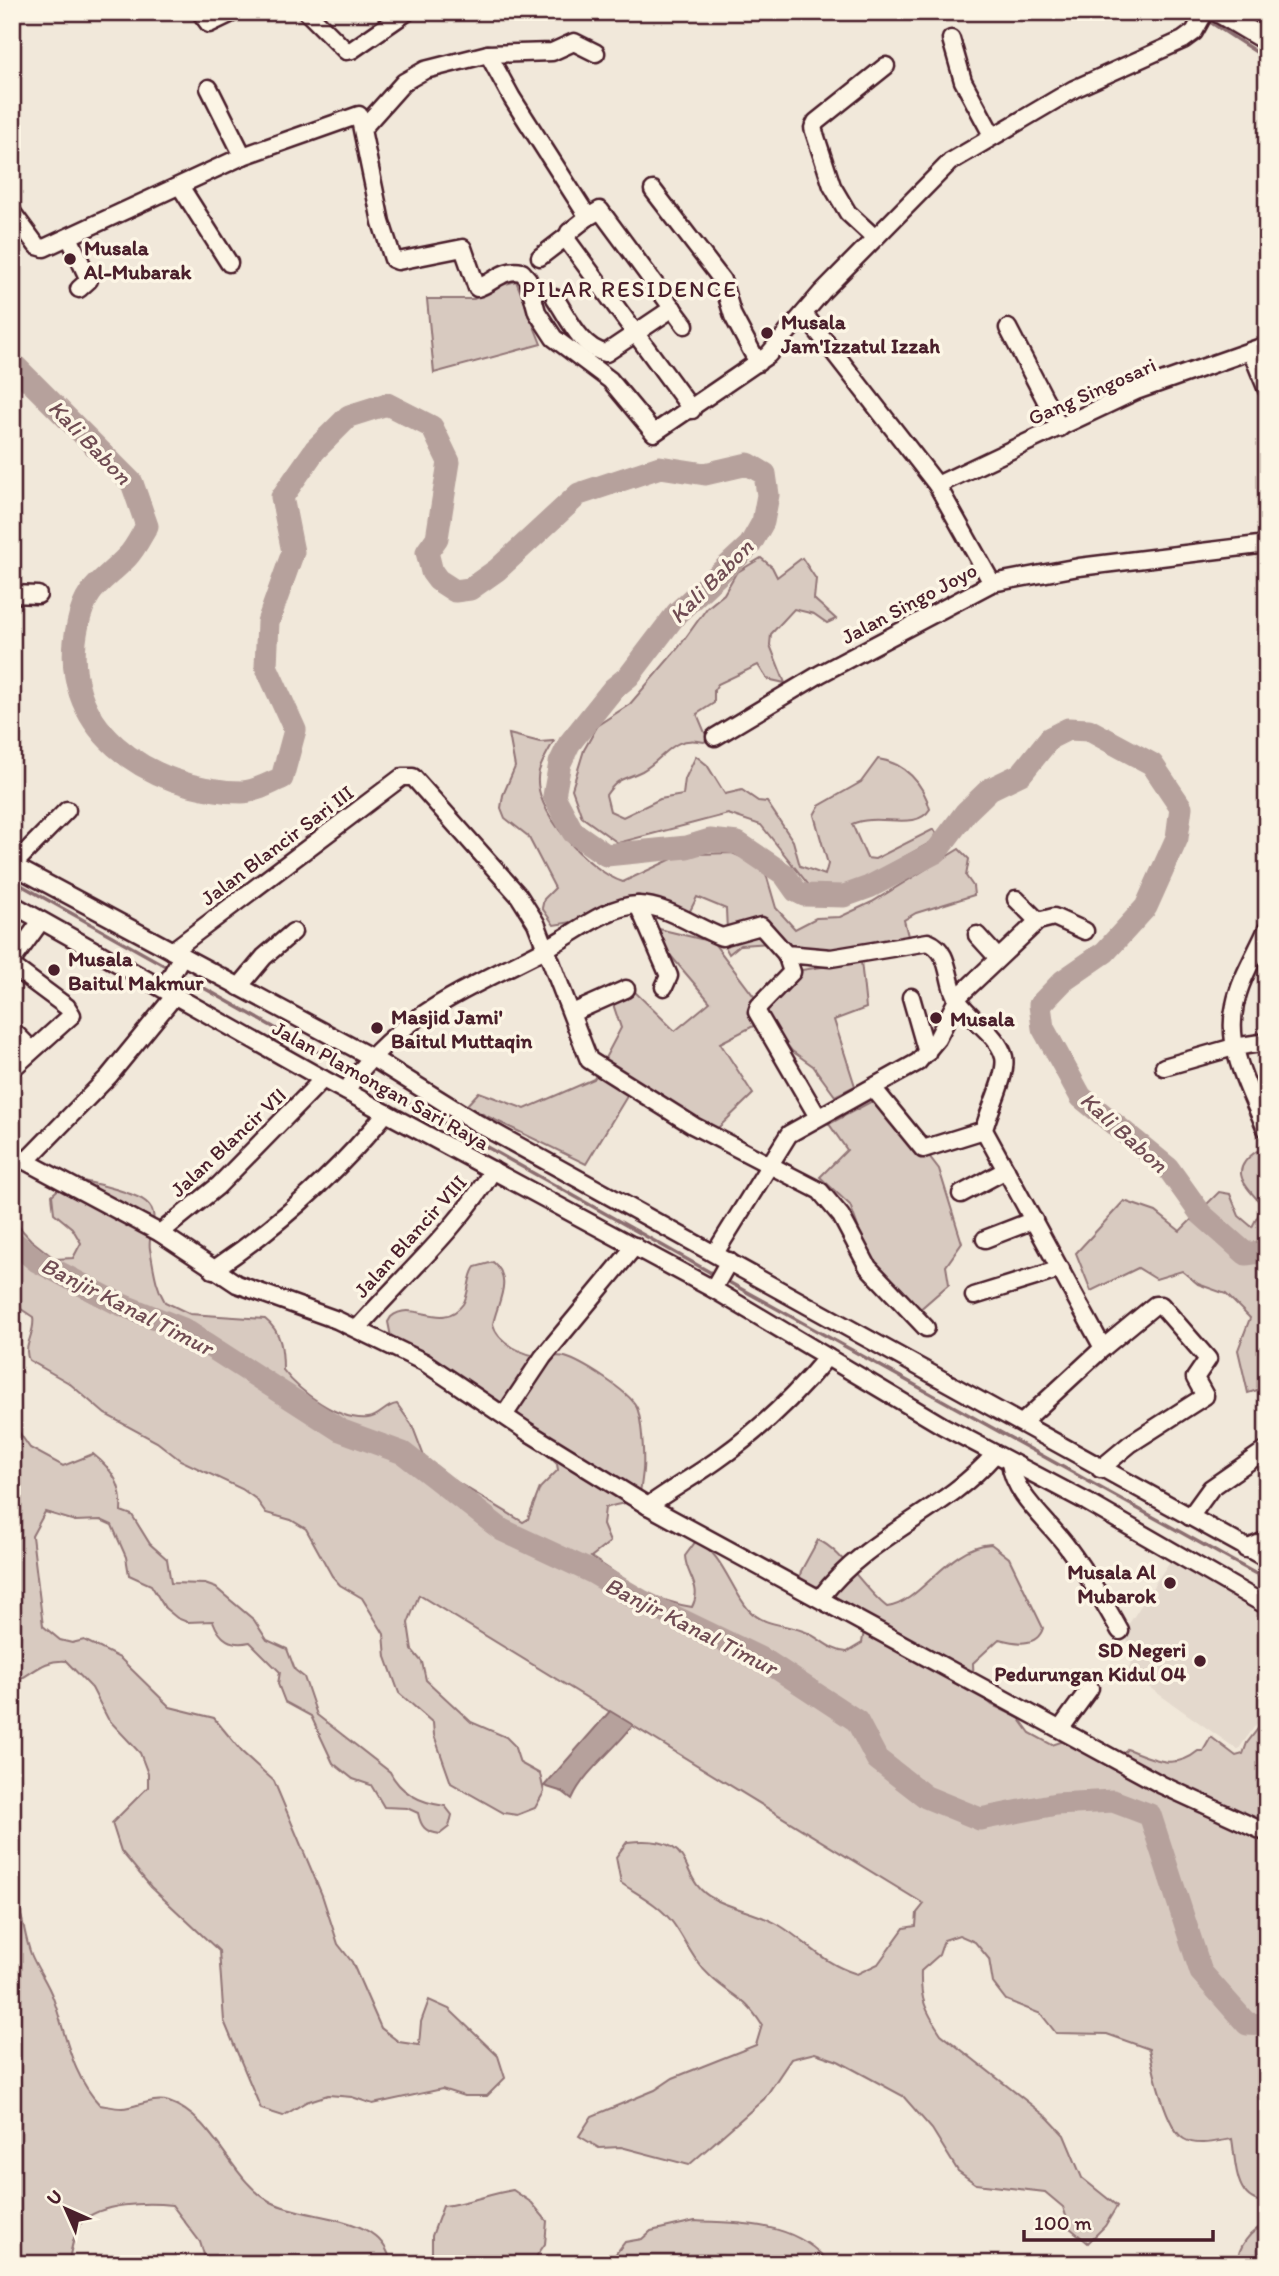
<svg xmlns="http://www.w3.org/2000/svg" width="1279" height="2276" font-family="Itim,sans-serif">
<rect width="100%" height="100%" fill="#f1e8da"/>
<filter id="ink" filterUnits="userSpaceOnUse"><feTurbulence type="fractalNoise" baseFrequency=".0143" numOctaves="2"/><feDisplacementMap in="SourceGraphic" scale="14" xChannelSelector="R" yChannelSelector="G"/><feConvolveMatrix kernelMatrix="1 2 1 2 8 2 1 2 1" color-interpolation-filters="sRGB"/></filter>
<g filter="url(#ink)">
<path fill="#e4d9cd" d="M1172 1558 1267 1616V1709L1238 1750 1126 1671 1141 1650 1121 1636Z"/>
<g fill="#d8cac0" stroke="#917476" stroke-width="2">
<path d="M516 281 541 344 434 373 427 299H474L492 288Z"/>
<path d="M761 558 772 567 777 577 802 558 816 579 814 599 836 619 827 623 814 614 794 609 771 634 770 645 785 683 767 679 758 665 718 684 714 690V703L697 714 708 740 704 742C672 734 666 758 642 771 624 780 619 776 606 795L610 811 623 817 660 799 683 795 685 779 696 756 707 765 725 794 742 790 758 801 767 802 793 841 800 866 825 875 828 864 814 815 819 806 861 782 878 759C905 763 923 783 930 809 916 832 879 812 852 824L867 858 875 859 934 829 939 838 835 895 812 889 761 825 728 814 618 843 582 817 572 789 584 750 598 725 630 704 679 647 707 608 724 594 736 573Z"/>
<path d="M509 734 540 742 554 741C549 750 542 761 539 771 529 809 590 872 623 882L674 858 695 854 732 853 764 867 776 908 795 929 816 918 840 917 872 902 959 849 969 859 966 876 973 886 974 895 916 913 904 920 908 936C873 944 821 966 786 944 778 939 770 928 764 920L727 931 726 909 697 897 684 923 630 902 609 903 578 921 554 925 542 908 544 899 555 888 528 836 505 818 501 808 503 795 515 767Z"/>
<path d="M762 926 771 943 740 945 729 954 723 943Z"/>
<path d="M659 929 713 942 756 999 795 971 861 961 866 1008 834 1020 855 1086 835 1096 813 1066 792 1051 767 1019 720 1043 753 1094 717 1129 635 1083 586 1164 466 1106 479 1092 525 1109 594 1079 621 1028 611 998 627 984 675 1031 710 1002 665 949Z"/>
<path d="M876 1099 913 1135 939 1169 962 1243 946 1266 949 1284 918 1311 869 1257 850 1205 820 1177 847 1150 829 1124Z"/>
<path d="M1257 1151 1267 1160V1387L1248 1393 1238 1350 1250 1318 1226 1294 1198 1284 1182 1271 1156 1279 1138 1268 1091 1291 1076 1253 1124 1201 1156 1212 1180 1231 1219 1192 1230 1194 1239 1216 1252 1227 1263 1206C1245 1185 1227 1171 1257 1151Z"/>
<path d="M83 1181C98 1184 135 1193 146 1202 162 1215 147 1233 150 1249 154 1269 155 1285 165 1302L190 1314 265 1319C282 1332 283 1351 283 1370 300 1392 338 1421 368 1418 380 1417 385 1405 397 1404L412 1425 427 1464 523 1522 528 1519 540 1488 558 1470 557 1464 524 1433 460 1398 393 1347 388 1322 391 1317C413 1298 442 1333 463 1304 470 1293 467 1278 475 1267L493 1262C514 1279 497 1303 493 1324 497 1343 525 1356 544 1357 551 1357 559 1355 565 1357 582 1362 628 1391 636 1406 642 1416 644 1457 643 1470 639 1511 639 1497 605 1508L603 1525 610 1542 591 1557C626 1580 650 1600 692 1607 703 1586 686 1576 685 1556L696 1541C721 1551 731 1589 748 1609 765 1628 788 1623 808 1633 822 1640 831 1651 847 1652L862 1643 864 1631 799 1583 801 1571 818 1540C841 1549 865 1591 887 1607 920 1604 948 1546 991 1544L1009 1558 1043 1628C1037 1648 1014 1643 999 1639L973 1663 974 1690 992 1705 1019 1718 1030 1733 1052 1745 1067 1740 1117 1762 1127 1749C1153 1759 1174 1771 1198 1751H1203L1211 1737 1236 1756 1243 1754 1247 1743 1267 1717V2197L1262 2202C1234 2198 1236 2161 1232 2139 1218 2141 1197 2147 1184 2139 1166 2128 1153 2069 1149 2049L1107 2034 1056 2033 1041 2014 1006 2000 993 1983 989 1959 975 1942 959 1935 944 1940 939 1955 921 1971C920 1999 925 2010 941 2034L1048 2118 1064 2135 1082 2178 1117 2206 1105 2226 1088 2243 1070 2228 1063 2207 1045 2192 976 2184 958 2171 932 2129 903 2096 838 2061 815 2053 791 2059 764 2099 689 2165 621 2147 599 2148 579 2136 592 2116 655 2090 673 2078 756 2045 762 2025C744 1996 732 1997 711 1977 694 1962 686 1941 673 1923 660 1905 639 1895 621 1883L616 1857 627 1842C703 1834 673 1878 714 1899 733 1909 759 1913 779 1925 809 1943 820 1962 857 1974L878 1964 904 1928 916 1926 917 1913 924 1904 419 1595 408 1623 412 1650 422 1662 426 1680 471 1722 506 1737 514 1745 520 1763 540 1774 544 1792 535 1808 517 1815 504 1813 451 1783 434 1735 433 1723 399 1693 386 1657 384 1634 362 1598 340 1585 332 1576 306 1529 291 1520 266 1513 256 1499 242 1489 180 1460 157 1442 105 1414 69 1383 29 1360C22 1346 36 1333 33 1317L12 1303V1219L31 1240 55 1259 73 1258 81 1243 72 1228 54 1213 52 1195 65 1183Z"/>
<path d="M12 1422 30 1448 63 1466 93 1454C113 1470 123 1486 121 1511L132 1515 150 1544 167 1559 171 1583 205 1584 216 1588 254 1620 267 1640 287 1649 295 1670 304 1677 317 1715 390 1772C401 1794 422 1803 445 1806L452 1815 449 1827 440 1834C425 1832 421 1827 418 1813L407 1808 384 1807 371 1785 353 1779 333 1763 311 1716 285 1702 278 1684 280 1672 250 1642C231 1646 220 1640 213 1621L187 1622 177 1618 165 1608 151 1585 129 1575 126 1557 112 1525 101 1520 75 1521 45 1512 32 1536 43 1626 60 1640 72 1643 84 1640 120 1658 170 1707 214 1718 242 1752 274 1781 322 1895 338 1944 352 1962 381 2028 399 2042 419 2045 421 2022 429 2000 449 2009 498 2056 505 2078 487 2096H464L442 2089 373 2104 352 2097 328 2095 306 2102 283 2116 261 2109 224 2021 219 1951 151 1887 121 1851 112 1823 148 1787V1774L140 1753 108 1719 92 1688 66 1661C41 1659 33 1675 12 1683V1628L17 1622 12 1581Z"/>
<path d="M12 1893C24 1913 23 1933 31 1954 37 1969 48 1983 53 1998 67 2037 71 2074 100 2105 107 2106 115 2108 122 2108 137 2107 153 2097 169 2102 216 2118 230 2180 271 2202 307 2221 383 2212 391 2264H207L200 2242 172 2205C147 2202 100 2203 82 2222 74 2230 71 2252 68 2264H18L12 2245Z"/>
<path d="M513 2190 532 2203 547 2221 545 2244 531 2264H438L432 2259V2236L443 2206C468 2203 489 2194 513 2190Z"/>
<path d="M695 2221C746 2224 795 2221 830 2264H608L625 2242 642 2239 651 2231Z"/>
<path d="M1267 2224V2264H1237C1238 2247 1250 2230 1267 2224Z"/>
</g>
<path fill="#b6a19c" stroke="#8b6d6f" stroke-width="2" d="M610 1711 633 1725C614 1751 585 1770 572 1799L563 1792 544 1786Z"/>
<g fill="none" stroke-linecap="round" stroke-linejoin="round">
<g stroke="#8b6d6f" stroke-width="3.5">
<path d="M1207 20 1267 59"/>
<path d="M12 880 169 968"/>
<path d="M179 974 355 1073"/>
<path d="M362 1077 715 1275"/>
<path d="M725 1280 1267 1580"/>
</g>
<g stroke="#b6a19c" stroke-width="23">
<path d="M12 363 132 483 147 526C141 536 135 549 127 557 102 583 86 586 78 624 54 727 148 791 242 792 254 792 270 783 282 778L295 730 266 666 268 622 293 552 282 497 315 450 349 416 387 404 432 427 449 462 437 538 427 552 432 572 438 580 455 591 470 589 497 570 579 494 660 467 705 474 748 464 765 474 768 495 763 522 750 545 677 613 629 676 613 689 569 744 560 763 554 796 573 832 606 855 687 847 710 840 738 843 784 874 796 891 804 895 844 896 869 887 936 852 966 812 990 789 1021 774 1050 738 1068 729 1089 730 1152 764 1181 807 1177 838 1146 907 1105 952 1063 981 1040 1005 1043 1028 1081 1097 1168 1168 1201 1214 1246 1254 1267 1251"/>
<path d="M12 1241 37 1261 117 1303 183 1329 340 1430 403 1453 502 1530 592 1572 640 1600 766 1661 857 1721 877 1759 926 1797 980 1819 1056 1804 1113 1801 1150 1815 1201 1972 1247 2024 1267 2025"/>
</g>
<g stroke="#4a1f2b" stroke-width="21">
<g id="minor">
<path d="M200 12 209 24 234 12"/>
<path d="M307 12 346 51 352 50 407 12"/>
<path d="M951 39 963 81 992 135"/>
<path d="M488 54 512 98 588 217 600 210 685 325"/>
<path d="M209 88 243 156"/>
<path d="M363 128 404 82 425 70 488 54 552 52 574 42 596 53"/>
<path d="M180 186 229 263"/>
<path d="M653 190 722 280 733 316 758 363"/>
<path d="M12 212 37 246 44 248 243 156 359 115 381 222 393 259 398 261 463 248 477 288C494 283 502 268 522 272L528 279 537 312 554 338 610 380 654 433 768 355 822 292 950 162 1074 89 1183 40 1194 32 1205 12"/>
<path d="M588 217 569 232 567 240 692 410"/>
<path d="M69 237 89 280 79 289"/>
<path d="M875 238 848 213 832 186 813 128 816 122 886 66"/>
<path d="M540 257 566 237"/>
<path d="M555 298C568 317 581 349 606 353L673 308"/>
<path d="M804 314 937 485 992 583"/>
<path d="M1008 328 1060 428"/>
<path d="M1251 351 1267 390"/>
<path d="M937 485 1136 391 1267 345"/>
<path d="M12 594 38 595"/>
<path d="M715 737 820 674 992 583 1079 567 1267 544"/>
<path d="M12 865 371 1057 477 1123 1267 1559"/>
<path d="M13 865 67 810"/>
<path d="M1016 899 1038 921"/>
<path d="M12 904 323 1079 713 1289 943 1426 1087 1502 1267 1606"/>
<path d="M638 905 669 976 664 987"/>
<path d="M977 935 998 958"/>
<path d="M172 951 402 777H413L519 896 536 923 589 1060 694 1126 820 1191 841 1216 868 1267 926 1328"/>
<path d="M786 954 792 972 759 1006 757 1012 818 1117"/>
<path d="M12 961 41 921"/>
<path d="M12 966 67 1007 72 1015 12 1069"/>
<path d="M239 987 264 957 293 932"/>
<path d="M164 988 182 956"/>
<path d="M911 997 927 1053"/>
<path d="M572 1013 626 989"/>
<path d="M12 1030 29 1047V1052"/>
<path d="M1164 1067 1234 1047 1267 1042"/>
<path d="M874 1089 923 1149 984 1130"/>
<path d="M346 1091C395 1015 471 988 547 948 574 934 606 906 638 905 666 905 697 928 722 937L761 926 786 954 831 958 928 942C953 952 945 984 959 1002 971 1019 999 1036 1004 1057 1008 1074 988 1111 984 1130L1103 1348"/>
<path d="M1266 1129C1250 1090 1225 1048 1235 1005 1240 979 1256 954 1267 929"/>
<path d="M12 1154 160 1233 237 1284 337 1320 424 1362 528 1432 648 1506"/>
<path d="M27 1160 109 1076 176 994"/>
<path d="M961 1194 1006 1170"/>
<path d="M160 1233 218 1186 323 1079"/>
<path d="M985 1239 1034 1220"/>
<path d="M715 1253 789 1134 918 1062 937 1039 959 996 1038 921 1054 917 1085 931"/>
<path d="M213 1270C278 1226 336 1174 386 1113"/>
<path d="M713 1289 729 1261"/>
<path d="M974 1296 1061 1269"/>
<path d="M357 1329C403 1276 456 1231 493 1170"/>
<path d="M827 1357C796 1395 761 1429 720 1458 697 1475 671 1489 648 1506L1162 1785 1267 1833"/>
<path d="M505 1414 543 1357 635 1246"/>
<path d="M1023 1422 1103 1348 1155 1305H1161L1208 1359 1195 1378 1205 1396 1130 1444 1100 1469"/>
<path d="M1010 1463C1015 1497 1049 1521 1068 1548 1088 1575 1104 1602 1120 1631"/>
<path d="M1190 1517 1211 1488 1267 1449"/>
<path d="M1246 1549 1267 1540"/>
<path d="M821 1597C868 1535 943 1513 994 1455"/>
<path d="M1061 1728 1090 1688"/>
</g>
</g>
<g stroke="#4a1f2b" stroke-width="24">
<path id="major" d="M1218 12 1267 41"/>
</g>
<use href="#minor" stroke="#fcf5e5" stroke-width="16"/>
<use href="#major" stroke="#fcf5e5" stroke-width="19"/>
</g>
</g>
<g fill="#4a1f2b" stroke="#fcf5e5" stroke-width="2.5">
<circle cx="70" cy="259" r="7"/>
<circle cx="767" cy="333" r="7"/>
<circle cx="54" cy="970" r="7"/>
<circle cx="936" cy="1018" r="7"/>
<circle cx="377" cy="1028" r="7"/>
<circle cx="1170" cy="1583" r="7"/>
<circle cx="1200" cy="1661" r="7"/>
</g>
<g text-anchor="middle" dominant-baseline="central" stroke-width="7" stroke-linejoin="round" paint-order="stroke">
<g font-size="21" font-weight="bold" fill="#4a1f2b" stroke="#fcf5e5" text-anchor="start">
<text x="84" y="247">Musala<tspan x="84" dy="24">Al-Mubarak</tspan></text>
<text x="781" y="321">Musala<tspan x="781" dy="24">Jam'Izzatul Izzah</tspan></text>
<text x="68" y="958">Musala<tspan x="68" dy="24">Baitul Makmur</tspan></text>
<text x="391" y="1016">Masjid Jami'<tspan x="391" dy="24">Baitul Muttaqin</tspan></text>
<text x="950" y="1018">Musala</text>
<text x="1156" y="1571" text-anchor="end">Musala Al<tspan x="1156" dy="24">Mubarok</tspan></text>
<text x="1186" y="1649" text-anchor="end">SD Negeri<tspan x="1186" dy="24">Pedurungan Kidul 04</tspan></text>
</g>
<g font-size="21" fill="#4a1f2b" stroke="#fcf5e5">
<text transform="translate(1092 391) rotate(-24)">Gang Singosari</text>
<text transform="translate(909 603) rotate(-28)">Jalan Singo Joyo</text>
<text transform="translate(277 845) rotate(-37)">Jalan Blancir Sari III</text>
<text transform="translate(381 1085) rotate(29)">Jalan Plamongan Sari Raya</text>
<text transform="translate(228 1142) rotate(-43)">Jalan Blancir VII</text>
<text transform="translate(410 1236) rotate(-48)">Jalan Blancir VIII</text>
</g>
<g font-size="23" letter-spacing="2" fill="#4a1f2b" stroke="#fcf5e5">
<text x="630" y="289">PILAR RESIDENCE</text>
</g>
<g font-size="23" font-style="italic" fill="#704c53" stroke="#fcf5e5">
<text transform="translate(90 442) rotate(46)">Kali Babon</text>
<text transform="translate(711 581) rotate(-45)">Kali Babon</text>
<text transform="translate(1124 1132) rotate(42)">Kali Babon</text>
<text transform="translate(127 1306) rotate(27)">Banjir Kanal Timur</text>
<text transform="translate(691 1626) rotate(27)">Banjir Kanal Timur</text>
</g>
</g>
<rect width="1279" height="2276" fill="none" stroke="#fcf5e5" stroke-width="42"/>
<rect x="21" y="21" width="1237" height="2234" fill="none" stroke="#4a1f2b" stroke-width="2.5" filter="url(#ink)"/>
<g transform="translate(66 2209) rotate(315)" stroke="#fcf5e5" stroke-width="5" paint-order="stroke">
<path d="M0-5L12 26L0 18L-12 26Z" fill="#4a1f2b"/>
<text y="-10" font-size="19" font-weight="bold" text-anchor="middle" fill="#4a1f2b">U</text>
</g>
<path d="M1024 2230v10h189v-10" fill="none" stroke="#4a1f2b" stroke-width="3.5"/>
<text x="1034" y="2230" font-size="21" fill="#4a1f2b" stroke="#fcf5e5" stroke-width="5" paint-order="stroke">100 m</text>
</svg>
